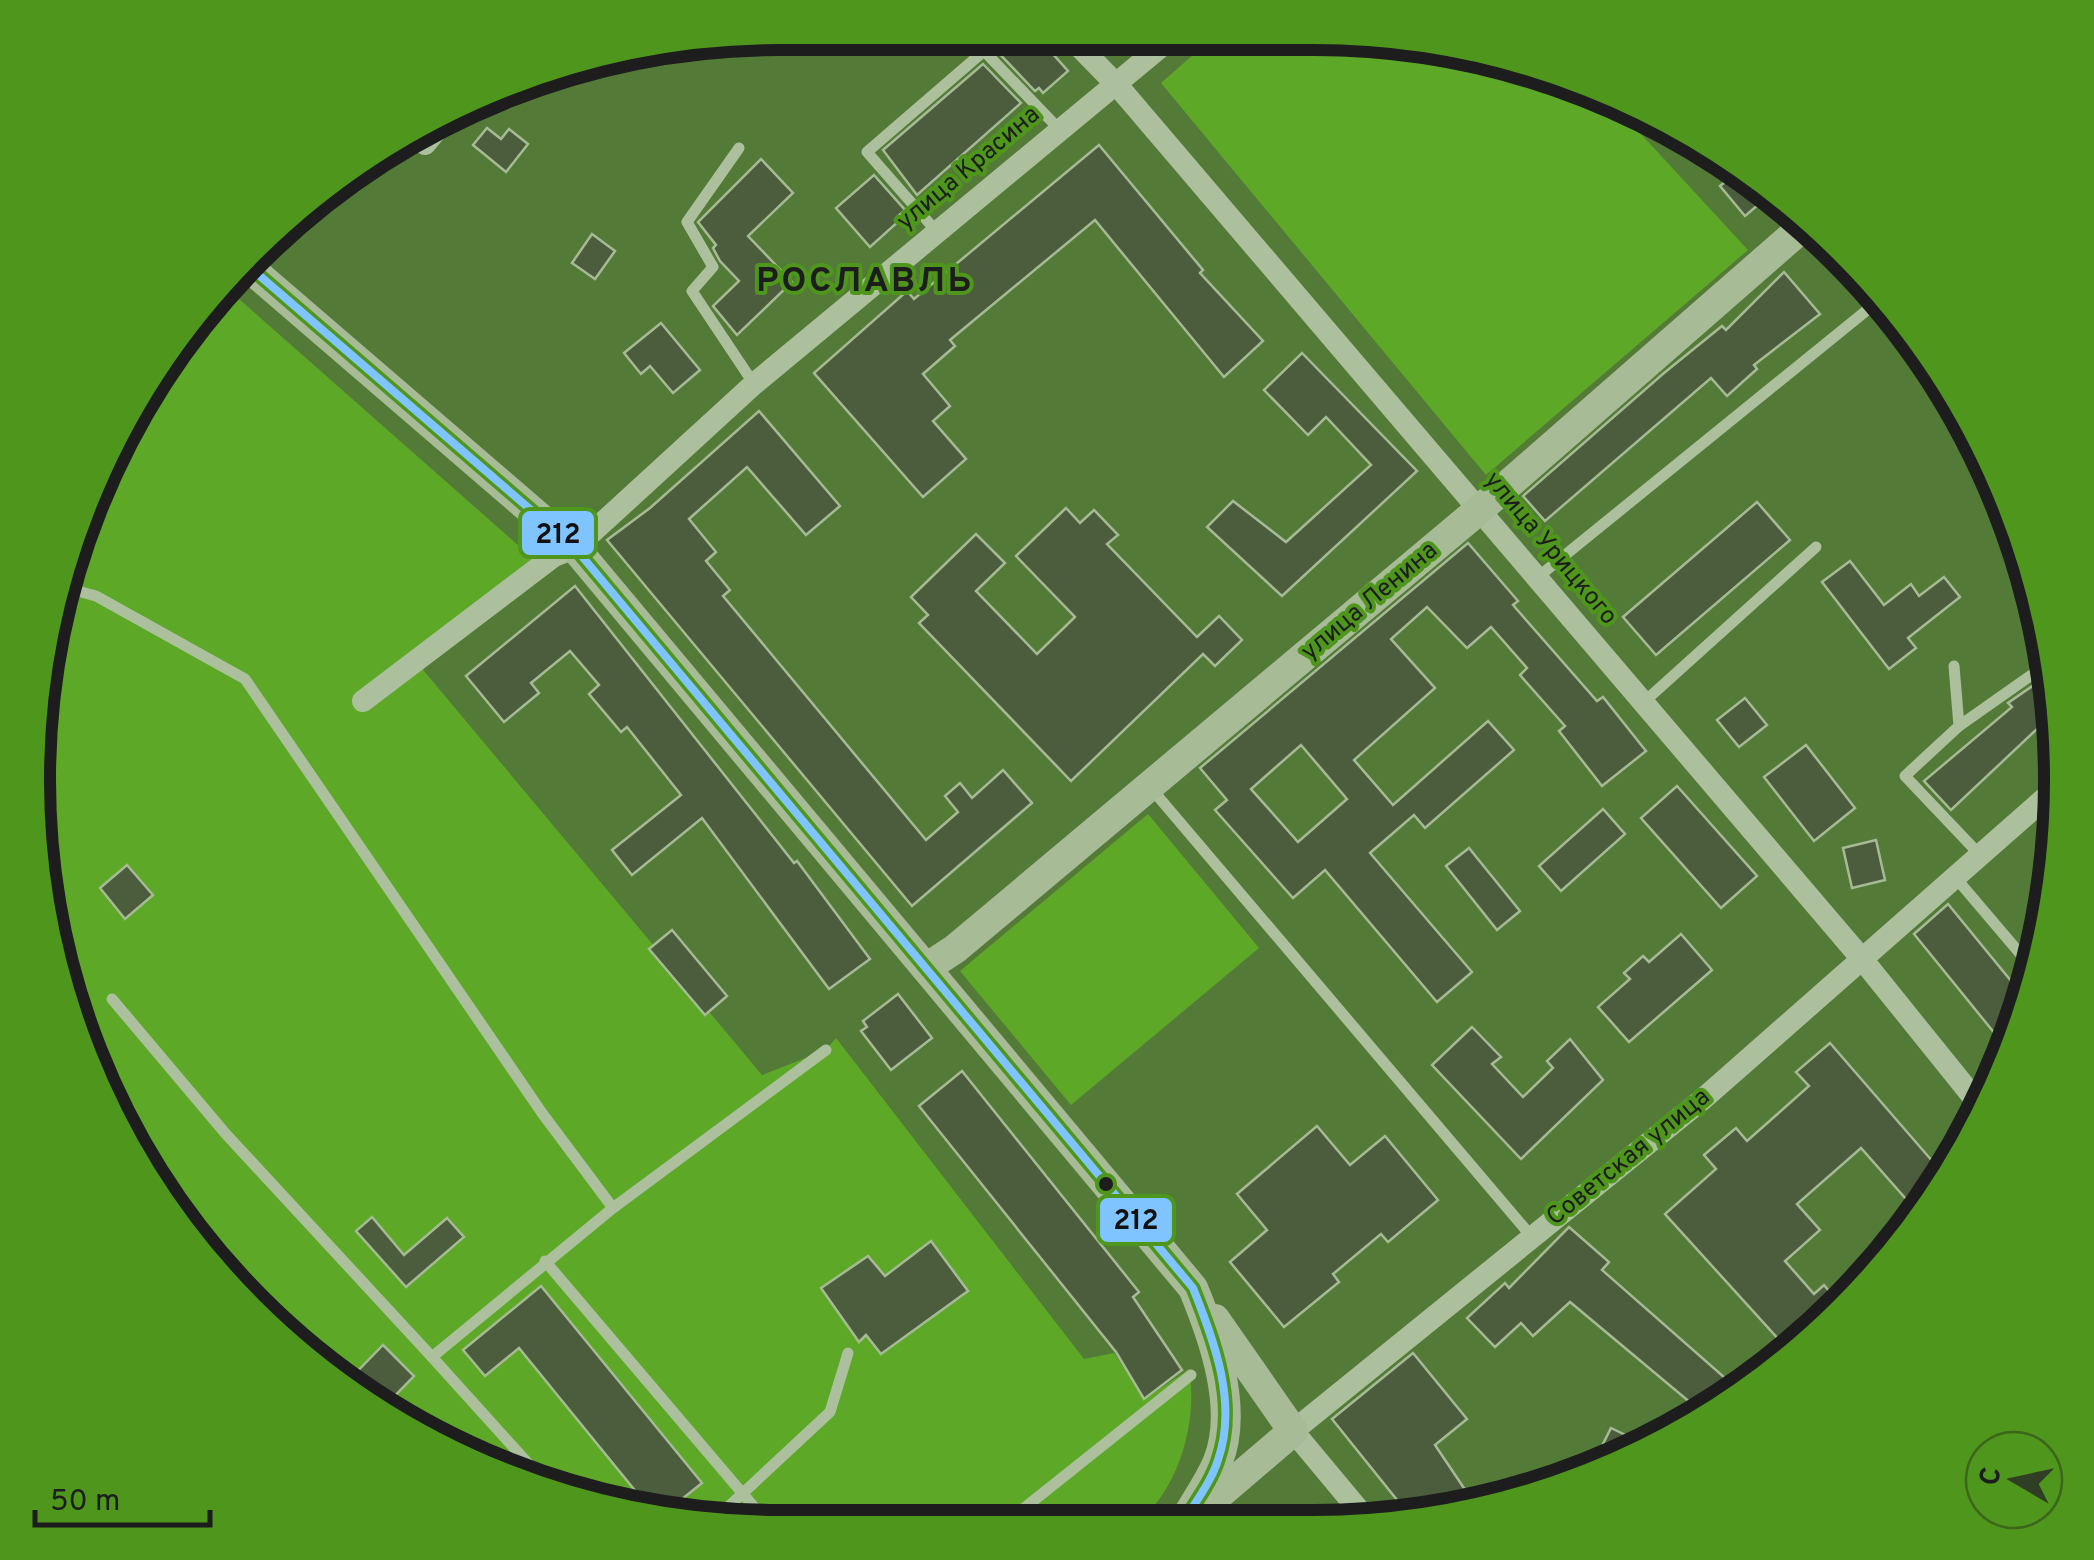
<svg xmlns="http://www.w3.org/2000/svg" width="2094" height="1560" font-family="Overpass,sans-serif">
<rect width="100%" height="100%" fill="#547a38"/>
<g fill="#5ea828">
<path d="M1217 34H1362L1508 58 1605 95 1748 250 1486 475 1161 83Z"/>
<path d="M222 284 536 561 419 665 762 1075 826 1050 836 1038 1084 1359 1114 1353 1145 1399 1189 1369C1198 1420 1180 1487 1139 1521H683L539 1488 406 1427 287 1342 159 1196 72 1021 34 828 47 634 110 449Z"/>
<path d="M1148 814 1259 948 1071 1105 960 971Z"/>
</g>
<g fill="#4b5d3d" stroke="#a5ba95" stroke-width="2.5" fill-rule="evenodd">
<path d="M990 33H1034L1068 71 1043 93 1039 88 1035 91 994 48 999 44Z"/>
<path d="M983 64 1021 103 917 195 883 150Z"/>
<path d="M487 128 501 139 509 129 528 144 506 172 473 145Z"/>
<path d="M1099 145 1203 270 1200 273 1263 341 1224 377 1095 220 950 340 955 346 923 374 950 406 933 421 966 459 923 497 814 373 907 291 914 299Z"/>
<path d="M761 159 793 193 748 236 792 282 737 335 713 306 739 281 720 261 713 248 716 245 698 222Z"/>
<path d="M1741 169 1773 192 1745 216 1720 186Z"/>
<path d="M874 175 905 210 897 217 900 220 870 247 836 208Z"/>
<path d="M592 234 615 251 595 279 572 263Z"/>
<path d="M1784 272 1820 314 1754 365 1757 369 1727 396 1711 378 1545 521 1523 496 1664 373 1722 326 1726 330Z"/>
<path d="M661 323 700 370 673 393 650 366 641 374 624 353Z"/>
<path d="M1302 353 1417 471 1282 596 1207 527 1233 501 1286 542 1371 465 1326 417 1308 435 1264 390Z"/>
<path d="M759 411 840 506 806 535 747 467 689 519 716 552 706 561 730 590 723 596 926 840 958 812 945 796 960 783 972 798 1003 770 1032 803 912 906 607 540 650 508Z"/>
<path d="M1757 502 1790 540 1656 655 1623 617Z"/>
<path d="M1066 508 1080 523 1094 510 1118 535 1107 544 1197 637 1219 616 1242 640 1215 666 1203 654 1071 781 919 623 928 615 911 597 976 534 1005 563 976 591 1037 654 1075 617 1016 556Z"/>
<path d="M1468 543 1518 601 1513 605 1597 701 1603 697 1646 751 1602 786 1559 731 1565 726 1520 675 1527 668 1491 627 1467 648 1427 607 1391 639 1435 688 1354 760 1393 805 1488 721 1514 750 1425 828 1414 815 1370 853 1472 972 1437 1002 1325 870 1293 898 1215 810 1227 800 1200 768ZM1301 745 1347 799 1298 842 1251 789Z"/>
<path d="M1850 561 1884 605 1911 584 1919 596 1944 577 1960 597 1908 638 1916 648 1889 669 1822 582Z"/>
<path d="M575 586 794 863 797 861 870 959 829 989 702 818 632 875 612 850 681 795 627 727 621 732 589 694 599 685 570 651 531 683 539 693 504 722 466 676Z"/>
<path d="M2051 673 2055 712 1951 810 1924 781 2012 707 2008 703Z"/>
<path d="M1745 698 1767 725 1739 747 1717 720Z"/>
<path d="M1806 745 1855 808 1814 841 1764 777Z"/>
<path d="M1677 786 1757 876 1721 908 1641 818Z"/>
<path d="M1603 809 1625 834 1561 891 1539 866Z"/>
<path d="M1876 840 1885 880 1852 888 1843 848Z"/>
<path d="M1469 848 1520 911 1497 930 1446 866Z"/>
<path d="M127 865 153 895 125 919 100 888Z"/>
<path d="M1948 904 2025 998 2009 1051 1914 934Z"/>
<path d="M672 930 727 996 705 1015 649 949Z"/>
<path d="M1681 934 1712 970 1629 1042 1598 1007 1630 979 1624 973 1643 956 1649 962Z"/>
<path d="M898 994 932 1038 891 1070 861 1031 867 1027 863 1021Z"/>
<path d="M1472 1027 1501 1057 1492 1064 1523 1097 1553 1068 1547 1061 1570 1039 1603 1080 1521 1159 1432 1065Z"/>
<path d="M1830 1043 1940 1170 1906 1199 1861 1148 1797 1204 1820 1230 1785 1261 1814 1294 1824 1285 1843 1308 1790 1352 1665 1214 1716 1169 1704 1155 1736 1128 1747 1141 1809 1086 1796 1072Z"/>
<path d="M962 1071 1139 1292 1133 1297 1182 1370 1144 1399 1116 1352 919 1106Z"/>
<path d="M1317 1126 1350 1165 1385 1136 1438 1200 1388 1242 1381 1234 1333 1274 1339 1282 1284 1327 1230 1262 1267 1230 1237 1194Z"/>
<path d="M372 1217 404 1255 447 1218 464 1237 406 1287 356 1231Z"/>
<path d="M1569 1227 1609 1262 1602 1270 1741 1392 1704 1414 1570 1302 1533 1336 1521 1323 1495 1347 1467 1318 1505 1283 1509 1288Z"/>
<path d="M931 1241 968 1291 881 1354 866 1335 859 1342 821 1288 868 1256 885 1276Z"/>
<path d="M541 1286 702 1483 661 1516 655 1515 519 1348 485 1376 463 1350Z"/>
<path d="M383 1345 414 1376 381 1410 345 1384Z"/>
<path d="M1413 1353 1467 1419 1435 1445 1476 1506 1414 1521 1332 1419Z"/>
<path d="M1611 1428 1644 1444 1611 1460 1598 1454Z"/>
</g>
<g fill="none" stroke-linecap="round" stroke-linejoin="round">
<g stroke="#acc09d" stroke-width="11">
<path d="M739 148 687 222 713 267 692 291 754 384"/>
<path d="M937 232 867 152 984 51 1059 129"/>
<path d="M1538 577 1877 302"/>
<path d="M63 587 96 596 245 679 542 1113 613 1208"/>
<path d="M1954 666 1959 726 1905 776 1980 855"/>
<path d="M1644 702 1816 547"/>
<path d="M1959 726 2050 662"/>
<path d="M1150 787 1532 1237"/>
<path d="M1955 877 2034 970"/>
<path d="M112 999 225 1133 432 1357"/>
<path d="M545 1261 766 1521"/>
<path d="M553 1491 432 1357 613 1208 826 1050"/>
<path d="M713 1521 830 1412 848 1353"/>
<path d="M1008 1521 1191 1375"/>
</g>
<g stroke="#acc09d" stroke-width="22">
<path d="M1066 33 1117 85 1862 959 1982 1108"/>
<path d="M425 144 449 115"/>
<path d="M363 701 554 556 575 548 754 384 1176 34"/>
<path d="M1368 1521 1293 1431 1703 1099 2061 784"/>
</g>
<g stroke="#a6bb96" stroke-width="30">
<path d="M245 264 575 548 1193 1288C1213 1336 1239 1408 1218 1461 1210 1481 1195 1502 1184 1521"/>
<path d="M926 968 955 949 1480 509 1805 225"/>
<path d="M1196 1514 1293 1431 1215 1319"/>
</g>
<g stroke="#4f961c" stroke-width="15">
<path id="bus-1" d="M246 264 575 548 1193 1288C1214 1341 1238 1403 1218 1460 1211 1482 1196 1501 1184 1521"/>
</g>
<use href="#bus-1" stroke="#80c4ff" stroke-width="8"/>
</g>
<circle fill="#1d1d1d" stroke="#4f961c" stroke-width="4" cx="1106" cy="1184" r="9"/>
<g text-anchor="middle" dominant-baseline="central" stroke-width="8" stroke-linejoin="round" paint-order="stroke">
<g font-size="25" fill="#1d1d1d" stroke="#4f961c">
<text transform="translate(969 169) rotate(-40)">улица Красина</text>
<text transform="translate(1550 549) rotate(50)">улица Урицкого</text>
<text transform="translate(1370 602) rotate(-40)">улица Ленина</text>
<text transform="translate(1629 1158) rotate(-39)">Советская улица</text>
</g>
<g font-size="35" font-weight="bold" letter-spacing="2.5" fill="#1d1d1d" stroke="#4f961c">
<text x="865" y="282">РОСЛАВЛЬ</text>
</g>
</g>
<path d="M0 0H2094V1560H0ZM780 50H1314A730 730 0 0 1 2044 780V780A730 730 0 0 1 1314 1510H780A730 730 0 0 1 50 780V780A730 730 0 0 1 780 50Z" fill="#4f961c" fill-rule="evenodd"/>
<path fill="none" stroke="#1d1d1d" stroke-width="12" d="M780 50H1314A730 730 0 0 1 2044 780V780A730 730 0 0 1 1314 1510H780A730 730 0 0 1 50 780V780A730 730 0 0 1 780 50Z"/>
<g stroke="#4f961c" stroke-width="4">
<rect x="520" y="509" width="76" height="48" rx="10" fill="#80c4ff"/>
<rect x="1098" y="1196" width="76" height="48" rx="10" fill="#80c4ff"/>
</g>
<g font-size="28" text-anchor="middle" font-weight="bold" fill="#111">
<text x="558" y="543">212</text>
<text x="1136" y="1229">212</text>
</g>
<g transform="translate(2014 1480) rotate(279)"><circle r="48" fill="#4f961c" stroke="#3b661c" stroke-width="2.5"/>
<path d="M0-8L18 38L0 25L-18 38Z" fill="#303e26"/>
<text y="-15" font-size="28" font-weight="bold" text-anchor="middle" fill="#1d1d1d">С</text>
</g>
<path d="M35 1510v15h175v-15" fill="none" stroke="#1d1d1d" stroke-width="5"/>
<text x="50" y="1510" font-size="30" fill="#1d1d1d" stroke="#4f961c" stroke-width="8" paint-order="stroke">50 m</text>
</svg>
